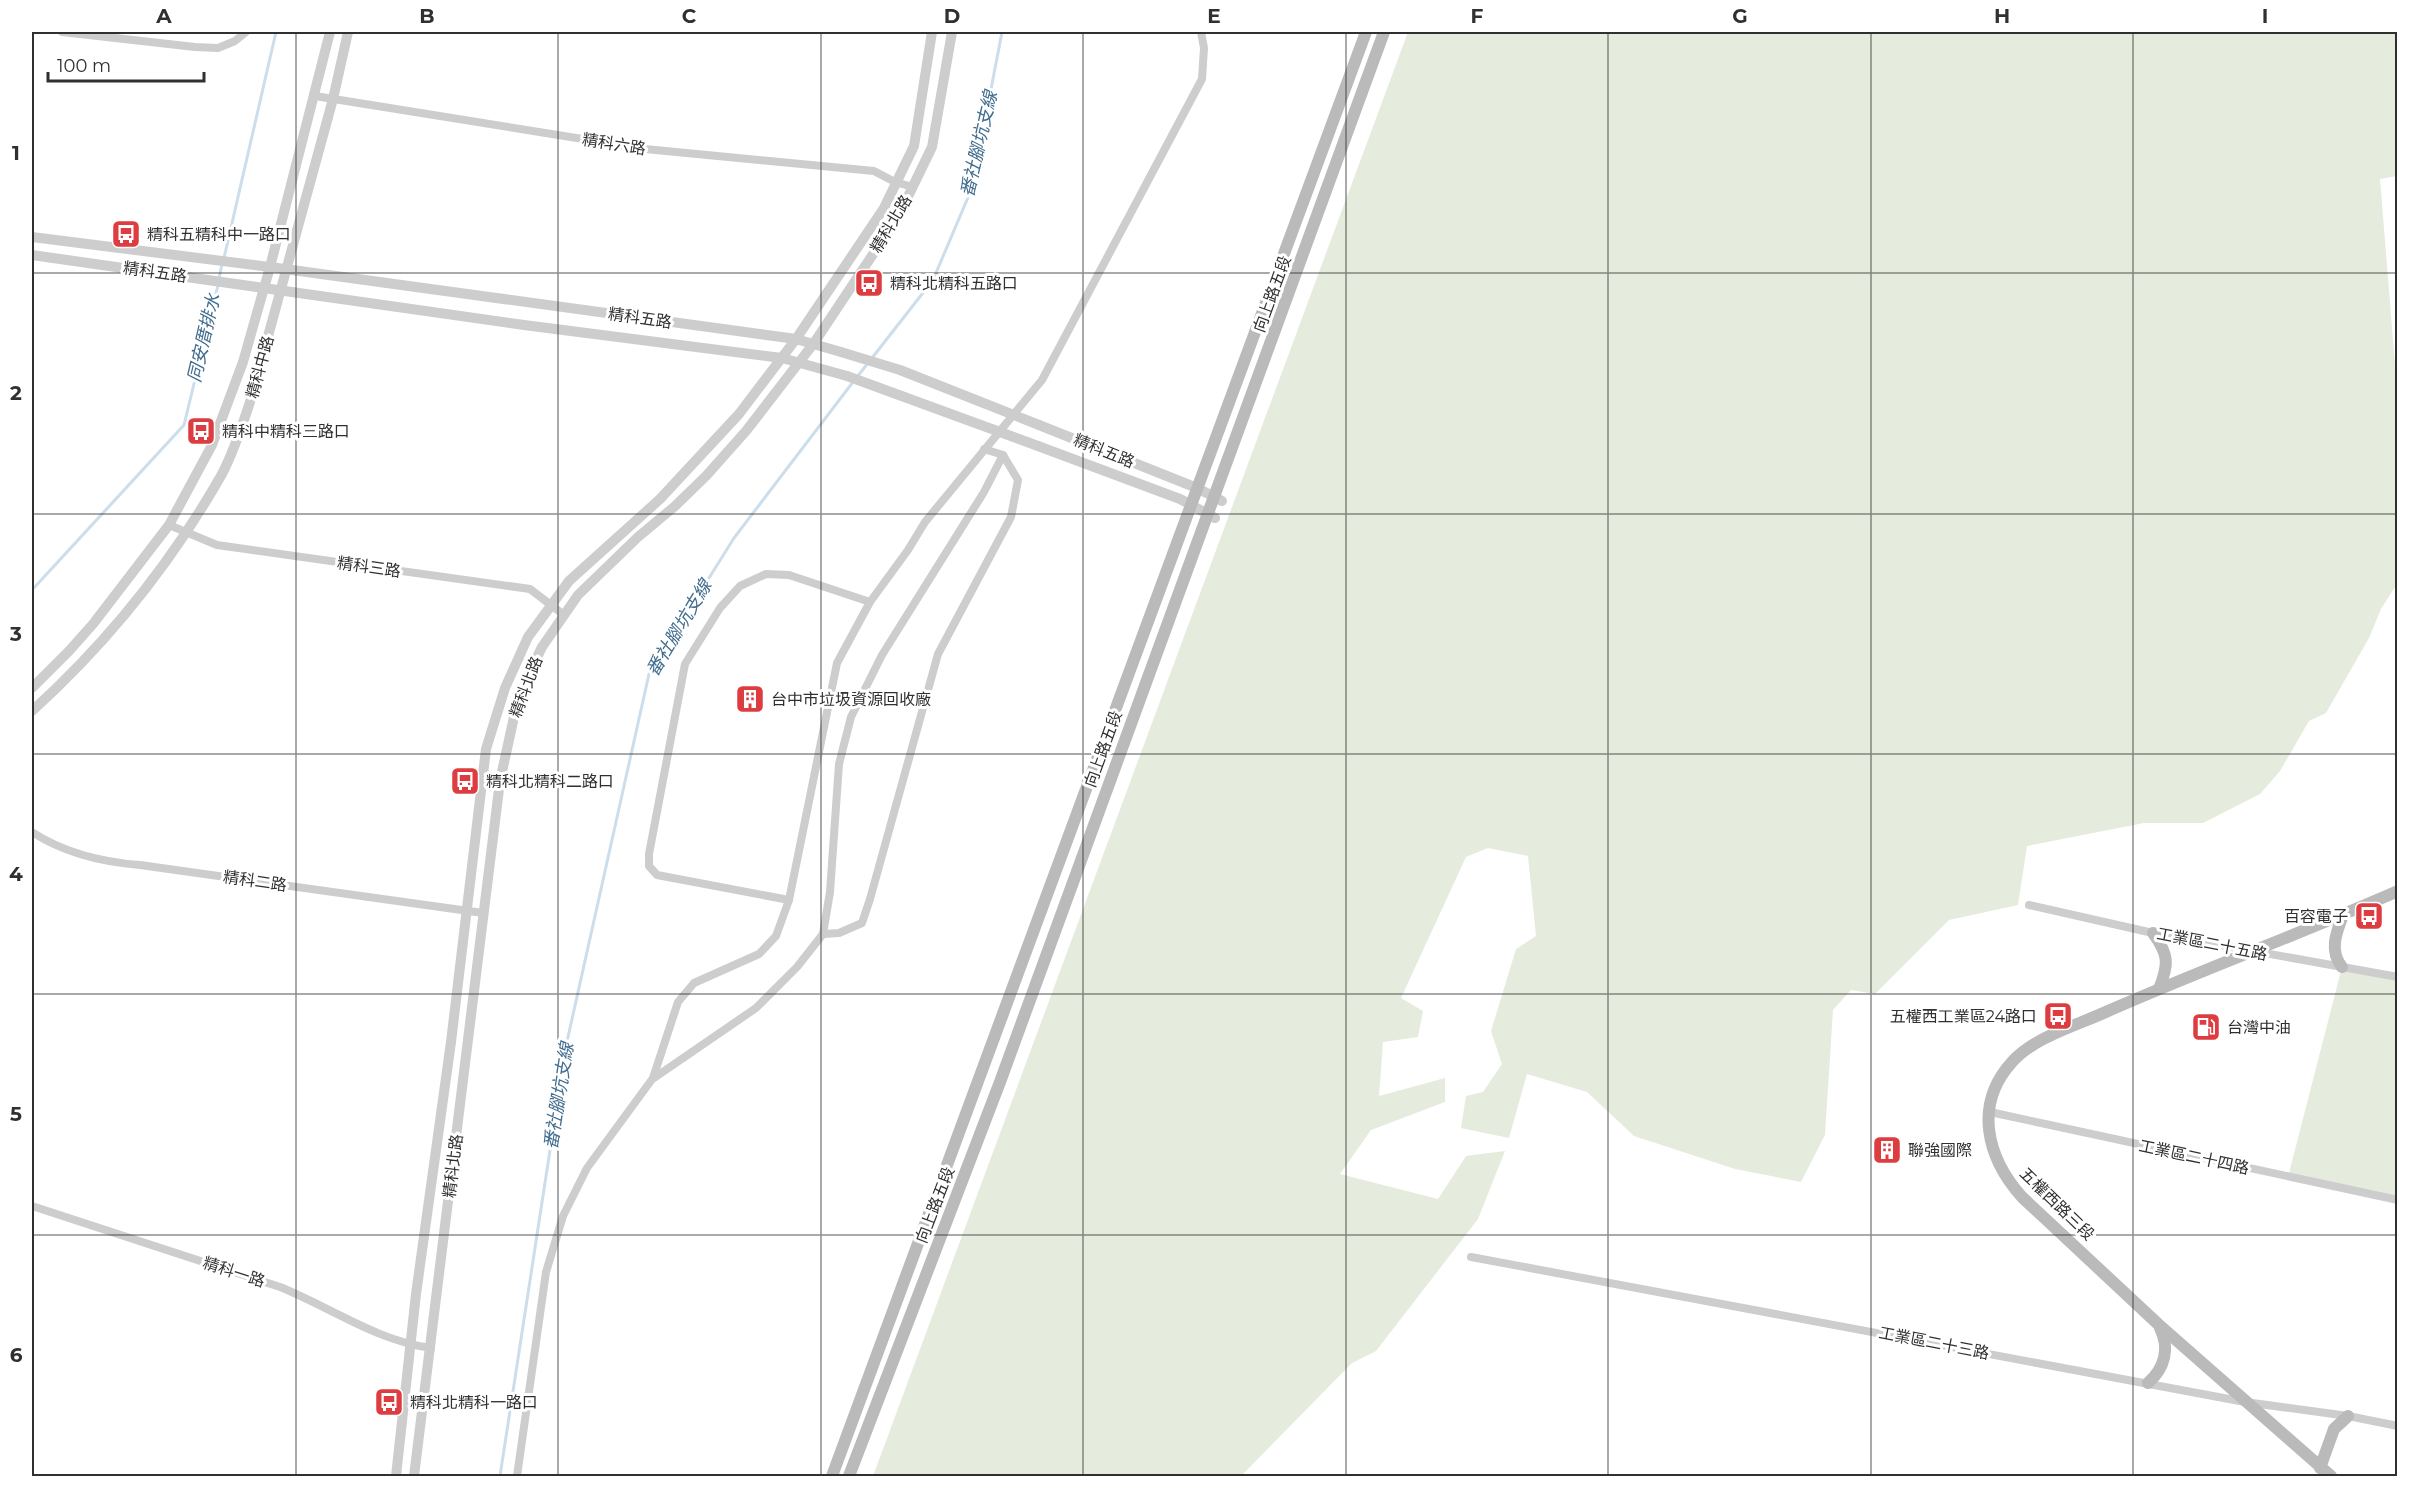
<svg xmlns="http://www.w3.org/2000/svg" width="2429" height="1508" font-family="Montserrat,'Noto Sans TC',sans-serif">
<rect width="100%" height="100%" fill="#fff"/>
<g fill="#e5ecde">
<path d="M1408 32H2397V176L2380 179 2397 389V584L2381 609 2369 638 2326 713 2309 721 2280 771 2260 794 2203 823H2144L2027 846 2018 905 1949 920 1875 994 1851 990 1833 1010 1825 1135 1801 1182 1735 1169 1634 1136 1587 1092 1527 1074 1509 1138 1461 1128 1466 1096 1483 1092 1502 1064 1491 1031 1516 949 1536 936 1528 856 1488 848 1466 857 1401 998 1423 1011 1418 1037 1383 1042 1379 1096 1445 1078V1102L1371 1130 1340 1174 1438 1199 1466 1156 1505 1151 1478 1219 1376 1351 1352 1363 1241 1476H873Z"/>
<path d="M2342 967 2397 977V1200L2288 1177Z"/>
</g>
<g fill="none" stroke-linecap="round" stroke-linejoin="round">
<g stroke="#ccddeb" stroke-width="3">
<path d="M224 258 276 32"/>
<path d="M219 278 222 264"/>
<path d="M872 358 933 280 972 188 1002 32"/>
<path d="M857 377 868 363"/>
<path d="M32 590 184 425 218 285"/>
<path d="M500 1476 566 1046 649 674 734 538 853 382"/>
</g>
<g stroke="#cdcdcd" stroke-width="8">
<path d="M62 32 195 47 218 48 235 41 246 32"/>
<path d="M315 96 645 149 874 171 895 182 913 187"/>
<path d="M169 525 217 545 530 589 564 615"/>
<path d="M32 832C64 853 101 862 140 865L483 913"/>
<path d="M789 900 657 875 649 866V854L685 664 720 608 740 586 766 574 789 575 870 602 908 550 925 522 1042 380 1202 79 1204 48 1201 32"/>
<path d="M2029 905 2153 933 2398 977"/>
<path d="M823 934 839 933 862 923 870 899 938 654 1011 517 1018 480 1003 455 984 449"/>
<path d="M654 1078 756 1008 797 967 823 934 830 892 839 764 851 717 882 655 984 492 1003 455"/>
<path d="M1990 1112 2398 1200"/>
<path d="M32 1206 280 1287C330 1307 377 1341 431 1348"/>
<path d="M1471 1257 2245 1402 2348 1416 2398 1426"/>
<path d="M517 1476 546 1272 563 1216 587 1168 653 1078 678 1002 694 983 759 954 776 936 789 900 837 663 870 602"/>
</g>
<g stroke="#cdcdcd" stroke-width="10">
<path d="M32 237 270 267 796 339 841 352"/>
<path d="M32 255 524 325 782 358 847 376"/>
<path d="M1039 425 1197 488 1222 501"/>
<path d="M1038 446 1180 499 1215 518"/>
<path d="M32 688 69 651 93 624 169 525 212 445 243 362 270 267 330 32"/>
<path d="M32 711C107 643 172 562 222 474 234 451 242 426 250 402L333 99 348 32"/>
<path d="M396 1476 416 1294 451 1042 486 749 505 688 528 637 569 581 660 499 739 414 796 339 884 208 914 146 932 32"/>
<path d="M414 1476 500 781 514 717 527 678 542 647 578 595 638 537 674 507 706 476 746 431 814 343 899 215 932 147 952 32"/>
</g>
<g stroke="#bababa" stroke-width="12">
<path d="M2153 933C2169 955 2169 964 2159 989"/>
<path d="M2342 967C2329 951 2336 933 2343 915"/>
<path d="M2148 1383C2165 1368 2170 1348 2160 1328"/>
<path d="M2320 1468 2334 1429 2348 1416"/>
<path d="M832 1476 1366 32"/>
<path d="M849 1476 1000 1082 1384 32"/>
<path d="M2331 1476 2158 1324 2022 1197C1987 1158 1973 1105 2012 1062 2034 1037 2078 1025 2108 1011 2204 969 2302 933 2398 891"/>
</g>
<g stroke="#cdcdcd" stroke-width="10">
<path d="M841 352 900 370 1039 425"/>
<path d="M847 376 1038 446"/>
</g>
</g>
<path fill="none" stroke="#303030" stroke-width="1.5" stroke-opacity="0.55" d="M296 32V1476M558 32V1476M821 32V1476M1083 32V1476M1346 32V1476M1608 32V1476M1871 32V1476M2133 32V1476M32 273H2398M32 514H2398M32 754H2398M32 994H2398M32 1235H2398"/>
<defs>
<g id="bus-square" transform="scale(1.5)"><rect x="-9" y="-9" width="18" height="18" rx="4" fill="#dd3c41" stroke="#fff"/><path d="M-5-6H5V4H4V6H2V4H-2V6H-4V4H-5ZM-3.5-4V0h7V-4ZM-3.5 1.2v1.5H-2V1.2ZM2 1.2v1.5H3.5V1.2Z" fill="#fff"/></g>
<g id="building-square" transform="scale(1.5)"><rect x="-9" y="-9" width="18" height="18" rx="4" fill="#dd3c41" stroke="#fff"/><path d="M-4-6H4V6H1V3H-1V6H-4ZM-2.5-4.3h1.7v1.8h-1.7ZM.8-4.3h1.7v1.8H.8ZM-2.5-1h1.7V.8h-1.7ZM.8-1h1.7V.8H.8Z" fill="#fff"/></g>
<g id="fuel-square" transform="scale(1.5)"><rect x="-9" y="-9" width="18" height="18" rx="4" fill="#dd3c41" stroke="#fff"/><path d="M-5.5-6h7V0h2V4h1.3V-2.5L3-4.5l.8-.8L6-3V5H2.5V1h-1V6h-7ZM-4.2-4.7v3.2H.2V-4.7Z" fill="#fff"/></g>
</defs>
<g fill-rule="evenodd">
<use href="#bus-square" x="126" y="234"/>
<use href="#bus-square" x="869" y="283"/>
<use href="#bus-square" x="201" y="431"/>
<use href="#building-square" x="750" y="699"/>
<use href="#bus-square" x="465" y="781"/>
<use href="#bus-square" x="2369" y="916"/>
<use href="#bus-square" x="2058" y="1016"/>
<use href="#fuel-square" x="2206" y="1027"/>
<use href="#building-square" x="1887" y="1150"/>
<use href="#bus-square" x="389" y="1402"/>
</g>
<g text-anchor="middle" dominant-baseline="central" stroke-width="6" stroke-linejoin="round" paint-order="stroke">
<g font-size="16" fill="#303030" stroke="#fff">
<text transform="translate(614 144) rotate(9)">精科六路</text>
<text transform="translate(891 224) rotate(-59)">精科北路</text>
<text transform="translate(155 272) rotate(8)">精科五路</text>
<text transform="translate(1272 294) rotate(-70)">向上路五段</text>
<text transform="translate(640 318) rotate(8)">精科五路</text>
<text transform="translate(260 367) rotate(-75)">精科中路</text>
<text transform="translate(1104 451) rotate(22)">精科五路</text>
<text transform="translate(369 567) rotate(8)">精科三路</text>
<text transform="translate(526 687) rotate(-69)">精科北路</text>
<text transform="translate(1103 749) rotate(-70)">向上路五段</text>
<text transform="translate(255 881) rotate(8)">精科二路</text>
<text transform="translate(2212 944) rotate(11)">工業區二十五路</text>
<text transform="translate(2194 1157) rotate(12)">工業區二十四路</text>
<text transform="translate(453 1166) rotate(-83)">精科北路</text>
<text transform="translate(2057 1204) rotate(44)">五權西路三段</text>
<text transform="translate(935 1205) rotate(-69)">向上路五段</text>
<text transform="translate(234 1272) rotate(18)">精科一路</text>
<text transform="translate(1934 1343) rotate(11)">工業區二十三路</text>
</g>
<g font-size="16" fill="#303030" stroke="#fff" text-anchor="start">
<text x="147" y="234">精科五精科中一路口</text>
<text x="890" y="283">精科北精科五路口</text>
<text x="222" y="431">精科中精科三路口</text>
<text x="771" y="699">台中市垃圾資源回收廠</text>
<text x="486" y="781">精科北精科二路口</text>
<text x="2348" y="916" text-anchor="end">百容電子</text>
<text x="2037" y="1016" text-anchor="end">五權西工業區24路口</text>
<text x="2227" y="1027">台灣中油</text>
<text x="1908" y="1150">聯強國際</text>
<text x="410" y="1402">精科北精科一路口</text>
</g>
<g font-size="18" font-style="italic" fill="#416d8e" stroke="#fff">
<text transform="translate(979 144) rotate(-77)">番社腳坑支線</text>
<text transform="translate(204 338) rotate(-77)">同安厝排水</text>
<text transform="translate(679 628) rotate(-59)">番社腳坑支線</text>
<text transform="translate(559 1096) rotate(-81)">番社腳坑支線</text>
</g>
</g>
<rect width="2429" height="1508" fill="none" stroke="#ffffff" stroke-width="66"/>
<path d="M48 72v9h156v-9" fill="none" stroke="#303030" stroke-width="3"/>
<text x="57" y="72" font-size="18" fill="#303030" stroke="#ffffff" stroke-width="4.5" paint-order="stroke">100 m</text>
<rect x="33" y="33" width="2363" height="1442" fill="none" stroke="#303030" stroke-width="2"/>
<g font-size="20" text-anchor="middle" font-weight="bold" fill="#303030">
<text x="164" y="23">A</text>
<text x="427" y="23">B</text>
<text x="689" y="23">C</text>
<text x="952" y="23">D</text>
<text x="1214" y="23">E</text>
<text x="1477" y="23">F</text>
<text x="1740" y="23">G</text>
<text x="2002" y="23">H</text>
<text x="2265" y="23">I</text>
<text x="16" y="160">1</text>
<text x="16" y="400">2</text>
<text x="16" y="641">3</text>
<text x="16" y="881">4</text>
<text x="16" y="1121">5</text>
<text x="16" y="1362">6</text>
</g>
</svg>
